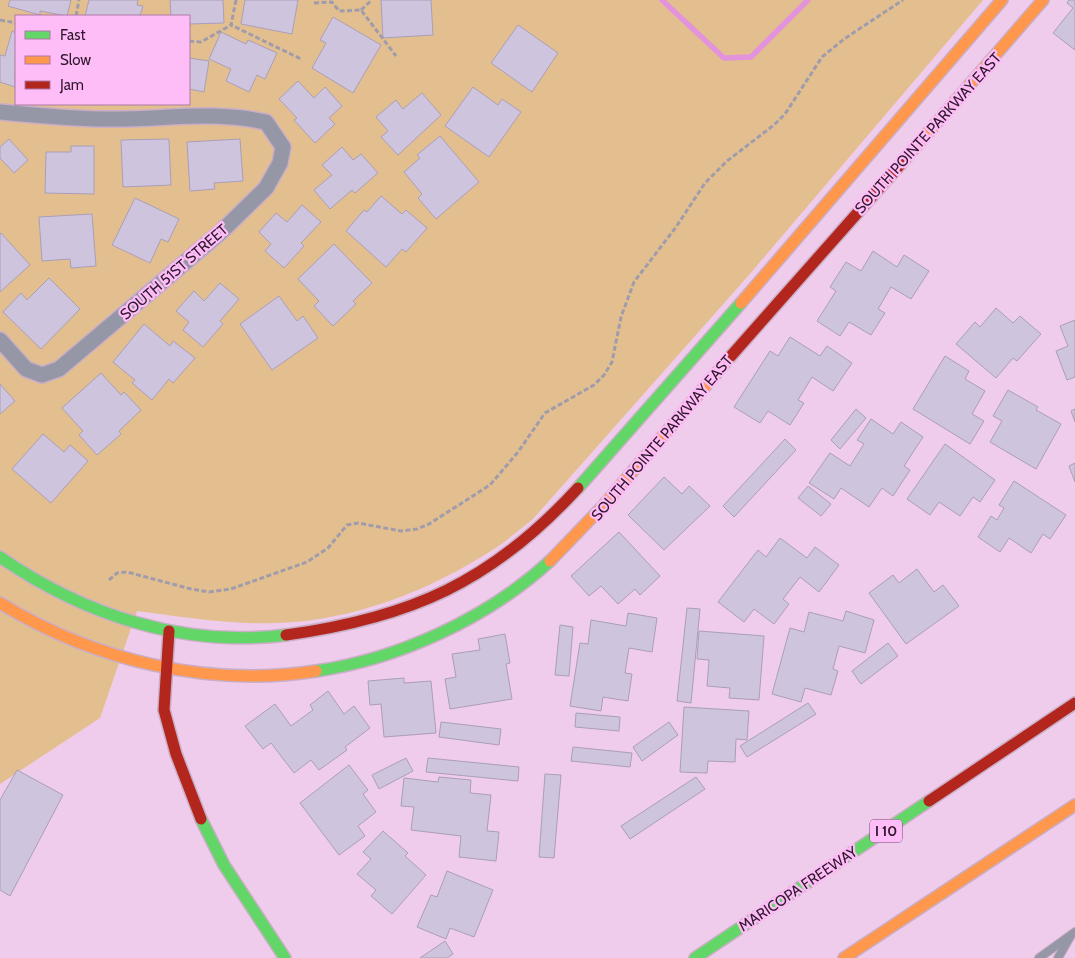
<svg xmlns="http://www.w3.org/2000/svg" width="1075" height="958" font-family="Cabin,sans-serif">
<rect width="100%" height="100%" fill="#efcceb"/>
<path fill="#e3bf90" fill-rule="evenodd" d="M0 0H983L749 275 533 519C520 529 508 540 494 549 431 590 353 621 277 623 230 625 184 617 137 611L100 718 0 784ZM16 16H189V104H16Z"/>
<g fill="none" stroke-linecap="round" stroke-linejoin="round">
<path stroke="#e293db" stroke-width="5.5" d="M662 0 724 58 751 57 808 0"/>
</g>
<g fill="#cfc4de" stroke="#aa9eb8">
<path d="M10 0H71L67 16 40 11V15L8 6Z"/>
<path d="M89 0H138L137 5 143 6 140 16H85Z"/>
<path d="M170 0H223L224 23 189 24V16H171Z"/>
<path d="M245 0H298L292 34 241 24Z"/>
<path d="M381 0H431L433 35 383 38Z"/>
<path d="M1069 0H1075V50L1053 33 1073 8 1067 3Z"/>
<path d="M333 17 381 45 353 93 312 68 326 43 320 40Z"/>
<path d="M518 25 558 53 532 92 491 63Z"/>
<path d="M12 31 16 33 15 87 0 82V55L5 56Z"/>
<path d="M221 32 246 44 248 40 277 53 265 79 257 75 249 92 226 81 231 69 209 59Z"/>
<path d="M189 58 209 61 204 92 189 89Z"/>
<path d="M298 81 314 98 325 87 342 106 329 118 335 124 315 143 294 120 297 118 279 99Z"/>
<path d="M473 87 498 105 502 99 521 112 489 157 445 126Z"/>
<path d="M422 93 441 115 398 155 381 137 388 131 376 117 396 100 403 109Z"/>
<path d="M440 136 479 182 436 219 418 198 422 194 404 172 420 158 417 155Z"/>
<path d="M9 139 28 160 14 173 0 158V147Z"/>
<path d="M169 139 171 185 123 187 121 140Z"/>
<path d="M240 139 243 181 214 183 215 189 190 191 187 142Z"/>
<path d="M71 146H94V194L45 193 46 152H71Z"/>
<path d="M342 147 353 160 361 154 378 173 355 193 352 190 330 209 314 190 332 175 322 165Z"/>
<path d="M381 196 402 214 406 210 427 228 406 252 402 249 386 267 346 231 364 210 367 212Z"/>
<path d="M135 198 179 219 168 242 161 239 150 263 112 245Z"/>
<path d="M302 205 321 222 301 243 304 246 284 268 265 251 271 244 259 232 276 213 287 222Z"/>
<path d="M92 214 96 266 71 268 70 259 42 261 39 217Z"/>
<path d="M1 233 30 265 0 292V234Z"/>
<path d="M334 244 372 283 353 301 356 304 333 326 314 306 319 301 298 279Z"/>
<path d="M873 251 897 267 904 255 929 271 911 299 891 287 878 309 885 313 871 335 849 322 840 336 817 321 836 291 830 287 846 262 861 271Z"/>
<path d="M49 278 80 309 41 349 3 312 21 293 27 300Z"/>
<path d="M220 283 239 299 220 321 223 324 203 347 183 330 189 322 176 311 194 291 204 301Z"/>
<path d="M279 296 297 321 303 316 318 338 272 370 240 324Z"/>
<path d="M996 308 1013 323 1020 316 1041 334 1017 361 1013 358 996 378 956 344 975 322 980 327Z"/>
<path d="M1075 320V377L1067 380 1056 351 1068 346 1060 326Z"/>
<path d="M144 324 170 346 173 341 195 358 173 383 169 379 152 400 132 383 135 380 113 362Z"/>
<path d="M790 337 820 356 827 346 852 363 833 391 812 377 798 400 804 403 790 425 768 411 760 423 734 407 770 351 778 356Z"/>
<path d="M945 356 969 371 965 379 985 391 972 414 984 421 970 444 913 409Z"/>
<path d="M101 373 121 395 124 392 141 410 119 431 121 434 97 455 79 435 83 431 62 408Z"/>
<path d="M0 384 15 401 0 414Z"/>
<path d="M1008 390 1038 407 1036 410 1061 424 1036 469 990 442 1002 421 993 416Z"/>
<path d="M856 409 866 418 840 449 831 440Z"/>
<path d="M1075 409V422L1071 411Z"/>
<path d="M871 419 893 434 901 422 923 437 904 466 910 470 893 496 882 488 869 507 841 488 834 499 809 483 830 453 850 466 864 444 857 440Z"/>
<path d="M43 434 64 452 70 445 88 461 51 503 12 469Z"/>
<path d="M785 439 796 450 734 517 723 506Z"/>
<path d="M945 444 995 480 980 502 973 497 960 516 939 502 930 515 907 499Z"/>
<path d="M1075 463V482L1069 466Z"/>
<path d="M664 477 682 494 689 486 710 506 664 550 628 515Z"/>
<path d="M1014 481 1066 515 1050 539 1043 534 1031 553 1009 538 1000 552 978 537 991 516 997 520 1004 508 999 505Z"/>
<path d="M808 486 831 504 821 516 798 498Z"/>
<path d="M619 532 660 576 640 595 635 589 618 604 601 586 589 596 571 576Z"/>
<path d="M780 538 807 558 815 547 839 565 819 592 800 577 783 599 789 604 774 624 754 609 744 622 718 602 758 550 766 557Z"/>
<path d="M917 569 934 592 943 585 959 606 906 644 869 593 893 575 899 583Z"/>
<path d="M687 608 700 609 691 703 677 701Z"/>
<path d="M846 611 874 620 865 653 839 646 833 669 838 671 831 695 805 688 801 702 772 694 790 628 804 632 809 612 843 621Z"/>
<path d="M628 613 657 618 652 652 629 648 625 673 632 674 628 701 603 697 601 711 570 706 580 643 588 644 591 620 626 626Z"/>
<path d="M560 625 573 627 569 676 555 675Z"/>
<path d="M699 631 764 636 759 700 729 698 730 688 707 686 709 660 697 659Z"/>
<path d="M505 634 510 663 506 664 512 699 450 709 445 679 456 677 452 654 480 650 478 639Z"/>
<path d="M888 643 898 656 861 684 852 671Z"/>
<path d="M404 678V683L431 681 436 733 384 737 381 704 370 705 368 681Z"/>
<path d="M328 691 344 714 354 706 370 728 345 747 347 750 319 770 311 760 294 773 271 743 263 749 245 726 275 704 291 726 313 710 310 705Z"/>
<path d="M808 703 816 714 747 757 740 746Z"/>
<path d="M684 707 749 711 747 740 736 739 735 762 708 761 707 773 680 772Z"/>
<path d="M576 713 620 717 619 731 575 727Z"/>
<path d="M441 722 501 729 499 745 439 737Z"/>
<path d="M669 722 678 735 642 761 633 747Z"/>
<path d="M573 747 632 753 630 767 571 761Z"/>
<path d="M406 758 413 771 379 789 372 775Z"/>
<path d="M428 758 519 767 518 781 426 772Z"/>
<path d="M349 765 368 790 363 794 376 812 358 826 365 836 339 855 300 803Z"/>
<path d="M17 770 63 795 10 896 0 890V800Z"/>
<path d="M545 774 561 775 554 858 539 857Z"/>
<path d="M439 777 471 780 470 793 491 795 487 831 499 832 496 861 459 857 461 836 411 830 414 807 401 806 404 778 438 782Z"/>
<path d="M696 777 705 789 630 839 621 826Z"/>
<path d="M383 831 408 853 405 856 426 875 392 914 371 896 376 890 357 874 371 859 363 852Z"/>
<path d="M447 871 493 890 474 937 450 928 446 939 417 927 431 895 437 897Z"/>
<path d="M445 941 453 954 447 958H420Z"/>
</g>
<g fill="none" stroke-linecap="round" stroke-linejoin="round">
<g stroke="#caaec6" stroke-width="10">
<g id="lane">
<path d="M1039 958 1075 932"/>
<path d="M1058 958 1070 937"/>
</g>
</g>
<g stroke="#caaec6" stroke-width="18">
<path id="street" d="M0 112C35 115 71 119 107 119 164 120 208 110 266 122L283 147 280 163 266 188 221 232 59 369 42 375 26 369 0 340"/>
</g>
<g stroke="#caaec6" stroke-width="14">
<g id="fast">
<path d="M578 488 741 303"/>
<path d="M0 557C84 615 184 648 286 635"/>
<path d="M316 671C399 659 488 618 550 561"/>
<path d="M201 819 224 865 285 958"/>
<path d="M695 958 929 801"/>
</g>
</g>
<g stroke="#caaec6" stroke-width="14">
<g id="slow">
<path d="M906 158 1043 0"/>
<path d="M741 303 1002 0"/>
<path d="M550 561 604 505 731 356"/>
<path d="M0 603C93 660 208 688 316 671"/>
<path d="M844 958 1075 805"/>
</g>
</g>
<g stroke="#caaec6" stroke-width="14">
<g id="jam">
<path d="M731 356 906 158"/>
<path d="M169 631 164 710 176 754 201 819"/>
<path d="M286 635C410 618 492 582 578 488"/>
<path d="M929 801 1075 703"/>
</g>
</g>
<g stroke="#a09cab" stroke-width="3" stroke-dasharray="5 2.5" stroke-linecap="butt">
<path d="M236 0 231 25 301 59"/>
<path d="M314 3 332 2 339 11 361 10 396 56"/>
<path d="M361 10 372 0"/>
<path d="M76 16 79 0"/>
<path d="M0 20 16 23"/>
<path d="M189 41 201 42 231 25"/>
<path d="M109 580 117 573 127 572 191 589 209 592 231 589 307 562 328 548 347 525 358 523 401 531 417 529 429 524 490 485 518 452 545 413 594 385 604 375 612 362 621 317 634 282 676 227 705 183 727 161 774 125 785 114 822 57 844 39 903 0"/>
</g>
<use href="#lane" stroke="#9697a6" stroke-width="8"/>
<use href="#street" stroke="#9697a6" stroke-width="15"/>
<use href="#fast" stroke="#63d668" stroke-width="11"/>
<use href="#slow" stroke="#ff974d" stroke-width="11"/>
<use href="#jam" stroke="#b3261e" stroke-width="11"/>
</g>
<g text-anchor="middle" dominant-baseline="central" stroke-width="4.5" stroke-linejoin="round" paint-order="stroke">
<rect fill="#febdf6" stroke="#6d4969" stroke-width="1" x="870" y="819.5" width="32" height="23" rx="4"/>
<g font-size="14" font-weight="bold" fill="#2f172d">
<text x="886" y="831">I 10</text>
</g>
<g font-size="15" fill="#2f172d" stroke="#febdf6">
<text transform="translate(928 133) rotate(-48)">SOUTH POINTE PARKWAY EAST</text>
<text transform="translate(174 272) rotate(-41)">SOUTH 51ST STREET</text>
<text transform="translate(662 438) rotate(-50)">SOUTH POINTE PARKWAY EAST</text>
<text transform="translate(798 889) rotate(-34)">MARICOPA FREEWAY</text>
</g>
</g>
<rect x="15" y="15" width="175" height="90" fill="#febdf6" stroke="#ab7ba6"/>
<rect x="25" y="31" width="25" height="8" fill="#63d668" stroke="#ab7ba6"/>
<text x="60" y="40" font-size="15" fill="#2f172d">Fast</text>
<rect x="25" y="56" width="25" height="8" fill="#ff974d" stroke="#ab7ba6"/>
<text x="60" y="65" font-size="15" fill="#2f172d">Slow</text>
<rect x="25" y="81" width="25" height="8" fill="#b3261e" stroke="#ab7ba6"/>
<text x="60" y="90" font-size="15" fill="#2f172d">Jam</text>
</svg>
